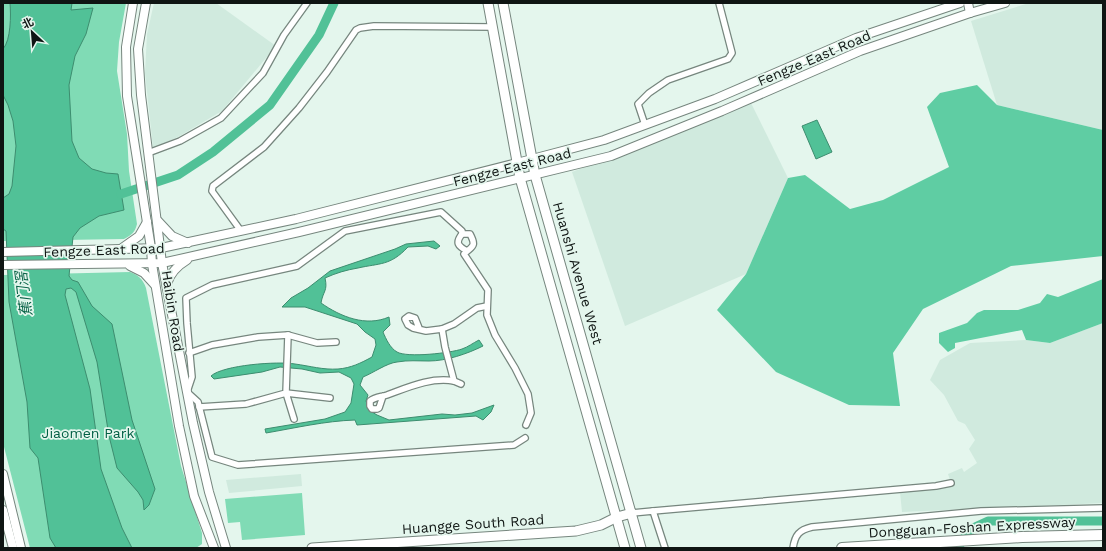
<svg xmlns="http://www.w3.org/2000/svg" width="1106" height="551" font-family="'Work Sans','Noto Sans SC',sans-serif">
<rect width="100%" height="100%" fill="#e4f6ed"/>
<g fill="#d0eade">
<path d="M154 3H216L276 46 222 111 178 137 153 148 145 73 147 34Z"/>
<path d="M1029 3H1103V130L997 105 971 21Z"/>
<path d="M751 103 788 178 746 274 625 326 572 172Z"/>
<path d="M1103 323V503L902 512 900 492 941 489 952 486 948 474 962 468 964 472 977 463 969 449 975 440 965 424 958 421 944 395 930 380 940 360 970 343 1026 340 1050 343Z"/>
<path d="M301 474 302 486 229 493 226 480Z"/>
</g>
<g fill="#80dbb5">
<path d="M3 3H126L119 42 117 71 127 134 129 171 137 224C135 232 132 235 124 239L3 241Z"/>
<path d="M130 272C138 275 143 279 146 288L181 466 202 533V544L196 548H30L3 443V275Z"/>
<path d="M302 493 305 535 242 540 240 522 228 523 225 499Z"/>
</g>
<g fill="#5fcda3">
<path d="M977 85 997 105 1103 130V256L1011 266 923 309 893 353 900 406 849 405 776 372 717 310 746 274 788 178 805 175 850 209 883 200 949 167 927 107 940 93Z"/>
<path d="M1103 279V323L1050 343 1026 340 1022 330 955 343V348L948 352 939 343V333L967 323 977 313 984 310H1018L1040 303 1047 294 1058 297Z"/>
</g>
<g fill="#51c197" stroke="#3d8d6f">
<path d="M10 3H72L71 10 93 8 86 34 75 56 69 85 72 141 79 158 92 169 106 173 118 174 124 210 99 216 80 228 73 237 69 276 72 280 78 282 92 306 112 324 132 420 155 489 149 505 144 510 143 500 138 492 117 468 109 436 97 362 76 292 71 288 66 289 65 295 90 389 101 469 122 528 132 548H56L50 538 38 458 30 448 27 402 9 302 6 231 3 229V198L9 194 12 186 16 146 13 121 8 105 3 95V49C11 40 11 15 10 3Z"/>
<path d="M817 120 832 152 816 159 802 126Z"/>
<path d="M434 241 440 246 436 249 428 246 408 247C390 266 380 263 358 268 346 270 336 273 325 278 328 291 323 291 321 303 341 317 366 327 389 317L390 325 383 332C386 339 390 348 397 352 407 358 451 353 462 349 468 347 473 343 479 340L483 346C467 354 446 361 429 361 418 361 408 360 397 362 387 363 373 373 363 377L360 385 368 395 366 401 369 410 377 415 389 420 442 414 455 415 472 413 494 405 491 412 483 420 476 416 357 425 355 420C325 421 295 428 266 433L265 429 325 419 345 412 351 403 354 384 351 378 339 372 320 373 302 369 280 367 262 372 214 379 211 376C223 365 278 361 295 364 310 366 323 370 338 369 351 368 361 363 372 357L376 345 375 339 365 332 357 324 305 307H282L291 298 308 288 330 271 395 249 406 244Z"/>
</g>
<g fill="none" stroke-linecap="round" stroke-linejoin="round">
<g stroke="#51c197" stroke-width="9">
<path d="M121 194 178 175 213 152 270 105 319 35 334 3"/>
<path d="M958 548 967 533 975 527 988 521H1103"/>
</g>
<g stroke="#76867e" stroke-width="8">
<g id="street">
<path d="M645 125 638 104 649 93 668 80 728 59 732 53 719 3"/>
<path d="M148 153 180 141 221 118 263 73 284 35 307 3"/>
<path d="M241 231 212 191 213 186 264 147 299 108 327 72 356 30 360 28 374 26 492 27"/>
<path d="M462 234V231L441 212 345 231 297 266 212 285 186 298 187 323 192 377 187 392 198 402 212 457 238 465 514 445 525 438"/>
<path d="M467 251C458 246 455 243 462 234H470C477 247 472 246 464 254L488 290 487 315 495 335 515 368 528 394 531 413 526 425"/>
<path d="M419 328 415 318 409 316 405 319 408 325 413 328 426 331 442 329 454 324 477 308 487 306"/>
<path d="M442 329 445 347 454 381 461 384"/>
<path d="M189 353 212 345 258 337 288 335 317 343 336 342"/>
<path d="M383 396 379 408 377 409H372L370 406V401C375 397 381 397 387 395 409 387 431 377 454 381"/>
<path d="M199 407 246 404 286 393 288 335"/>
<path d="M294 419 286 393 330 398"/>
<path d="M653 511 936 486 951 483"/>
<path d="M632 513 653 511 665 548"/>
<path d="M793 548C795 535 799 530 812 527L981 511 1103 508"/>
</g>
</g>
<g stroke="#76867e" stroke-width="10">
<g id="secondary">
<path d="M133 3 126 47 127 96 151 248 152 264 179 426 194 496 214 548"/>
<path d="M146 3 138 49 141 95 162 263 193 423 209 492 226 548"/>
<path d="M968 3 970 13"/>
<path d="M158 221 172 236 188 243"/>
<path d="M122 248 139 236 147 222"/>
<path d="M3 252 161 248 296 219 517 163 604 140 715 99 856 38 960 3"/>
<path d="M3 265 162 263 299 232 611 156 722 111 860 51 970 13 1005 3"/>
<path d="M130 266 144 273 155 285"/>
<path d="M167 284C170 273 177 266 187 260"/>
<path d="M3 474 21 548"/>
<path d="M3 510 13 548"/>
</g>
</g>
<g stroke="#76867e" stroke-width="11">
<g id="primary">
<path d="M488 3 520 178 625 548"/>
<path d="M503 3 535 175 641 548"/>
<path d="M312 548 576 531 601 525 617 517 632 513"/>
</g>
</g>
<g stroke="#76867e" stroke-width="12">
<path id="highway" d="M842 548 1022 537 1103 535"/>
</g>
<use href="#street" stroke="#fff" stroke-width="5.5"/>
<use href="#secondary" stroke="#fff" stroke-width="8"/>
<use href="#primary" stroke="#fff" stroke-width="9"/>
<use href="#highway" stroke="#fff" stroke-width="10"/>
</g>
<g text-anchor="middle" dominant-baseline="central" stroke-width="3.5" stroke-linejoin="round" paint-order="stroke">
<g font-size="14" fill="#0f1513" stroke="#e4f6ed">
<text transform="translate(814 58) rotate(-23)">Fengze East Road</text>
<text transform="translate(512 167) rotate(-14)">Fengze East Road</text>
<text transform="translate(104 250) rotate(-2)">Fengze East Road</text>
<text transform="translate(578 273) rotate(74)">Huanshi Avenue West</text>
<text transform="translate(173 311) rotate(81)">Haibin Road</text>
<text transform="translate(473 524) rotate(-4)">Huangge South Road</text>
<text transform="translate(972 527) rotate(-3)">Dongguan-Foshan Expressway</text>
</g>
<g font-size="14" fill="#005f43" stroke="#e4f6ed">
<text x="88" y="433">Jiaomen Park</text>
</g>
<g font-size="15" font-style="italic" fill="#0a6448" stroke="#e4f6ed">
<text transform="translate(24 294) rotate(-97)">蕉门滘</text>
</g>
</g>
<rect width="1106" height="551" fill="none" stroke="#0f1513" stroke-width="8"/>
<g transform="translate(32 32) rotate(334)" stroke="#e4f6ed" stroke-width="3" paint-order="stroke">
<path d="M0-3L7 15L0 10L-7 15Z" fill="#0f1513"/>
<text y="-6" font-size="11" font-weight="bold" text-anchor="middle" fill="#0f1513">北</text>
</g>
</svg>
